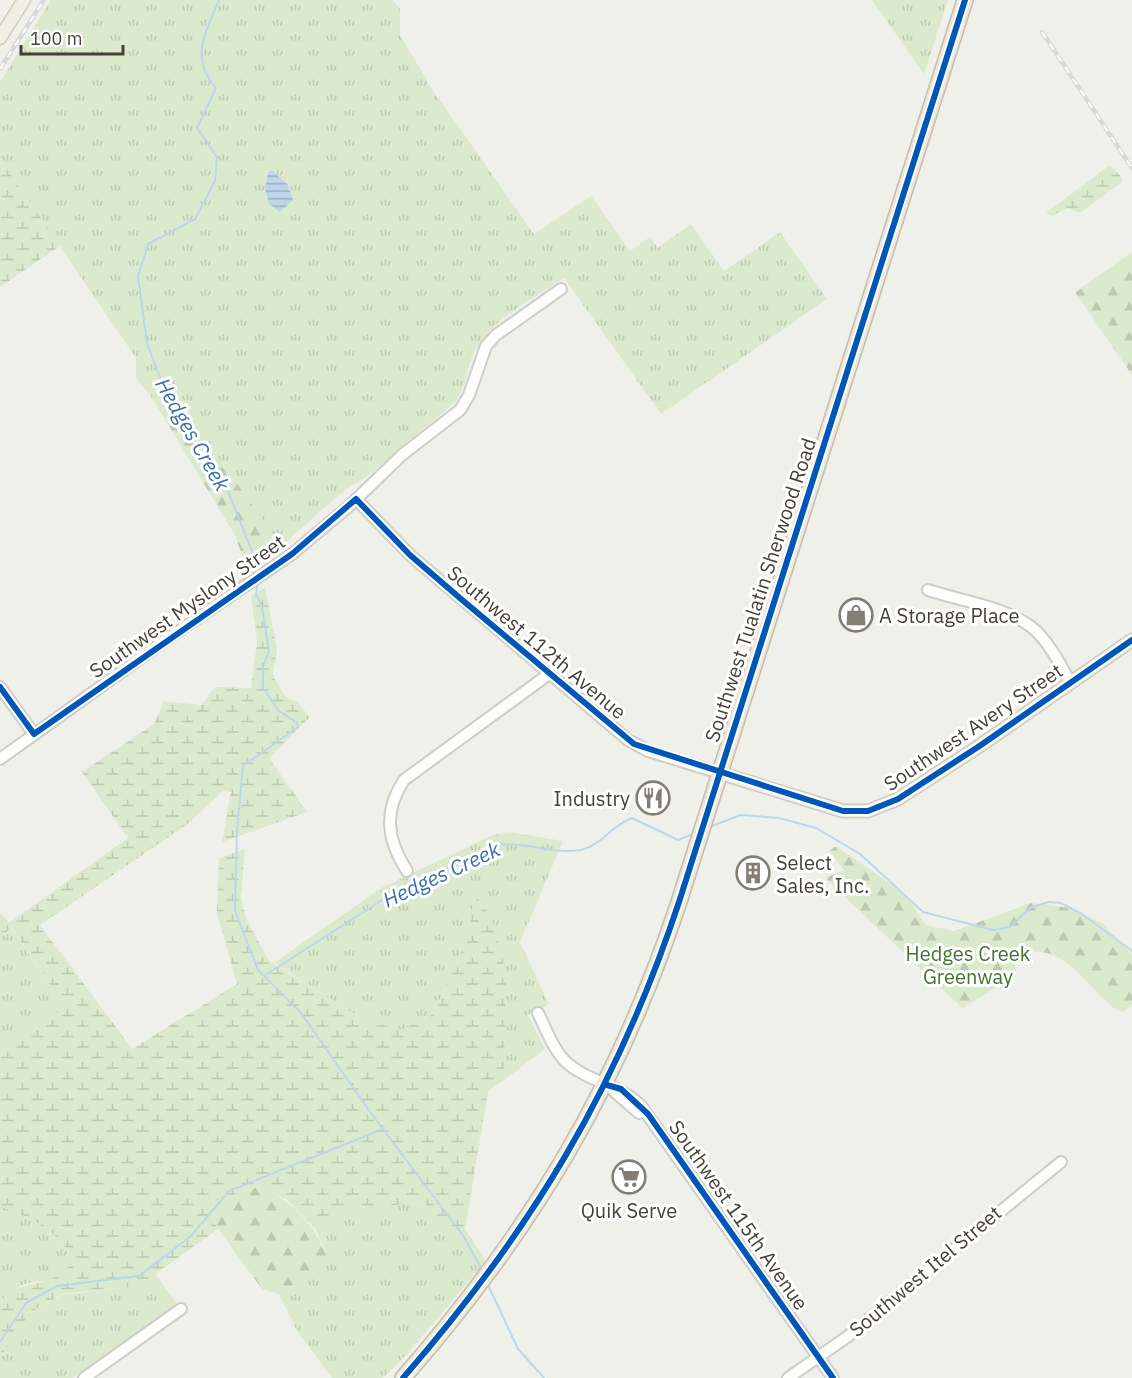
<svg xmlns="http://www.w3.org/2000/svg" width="1132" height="1378" font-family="'IBM Plex Sans',sans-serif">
<defs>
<pattern id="grass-tufts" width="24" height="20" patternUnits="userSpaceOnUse" patternTransform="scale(1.5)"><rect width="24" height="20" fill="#dbe9cd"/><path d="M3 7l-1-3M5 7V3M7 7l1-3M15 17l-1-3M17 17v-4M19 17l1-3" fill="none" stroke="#bdc9b1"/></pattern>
<pattern id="forest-firs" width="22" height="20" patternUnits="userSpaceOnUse" patternTransform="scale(1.5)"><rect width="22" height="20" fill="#dbe9cd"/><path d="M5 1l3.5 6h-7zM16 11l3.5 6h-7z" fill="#bdc9b1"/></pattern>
<pattern id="wetland-marsh" width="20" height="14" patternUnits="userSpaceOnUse" patternTransform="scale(1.5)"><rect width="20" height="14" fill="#dbe9cd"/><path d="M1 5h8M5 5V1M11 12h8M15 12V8" fill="none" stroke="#bdc9b1"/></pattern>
<pattern id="water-rules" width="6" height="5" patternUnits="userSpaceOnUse" patternTransform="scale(1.5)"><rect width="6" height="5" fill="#bed6eb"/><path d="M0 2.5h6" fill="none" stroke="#9cafbf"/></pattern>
</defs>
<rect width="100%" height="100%" fill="#f0f0eb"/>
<g fill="url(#grass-tufts)">
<path d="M51 0H393L400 9V35L434 92 534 234 591 196 630 251 650 237 658 248 691 224 724 271 780 232 827 299 661 414 564 278C536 297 495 317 477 347 466 364 468 386 455 402L364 479C344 486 302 530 281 546L162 378 152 398 136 378V358L0 159V82Z"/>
<path d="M872 0H948L924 74Z"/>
<path d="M1132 252V266L1075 292Z"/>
<path d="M509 832 563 841 520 942 549 1004 528 1015 545 1049 504 1080 506 974 470 912 471 933 433 1014 402 1030 362 1019 274 963 381 888 493 835Z"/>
<path d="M11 928 65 1007 0 1056V936Z"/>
<path d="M351 1200 383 1207 424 1201 448 1230 465 1229 486 1261 407 1354 383 1378H332L297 1331 279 1294 330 1260 315 1228Z"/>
<path d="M0 1206C29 1217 57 1231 74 1259 58 1288 50 1277 25 1284 15 1287 6 1298 0 1306Z"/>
<path d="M155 1274 177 1304 72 1378H0V1357L31 1312 62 1295 139 1286Z"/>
</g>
<g fill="url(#forest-firs)">
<path d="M1132 266V375L1075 292Z"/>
<path d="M162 377 281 546 247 570 235 535 152 398Z"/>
<path d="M836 846 905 894 926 925 954 931 1031 903 1071 908 1102 923 1132 955V1005L1122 1012 1117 1010C1082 985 1066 938 1014 955L1016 976 962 1008 825 878 844 870 829 851Z"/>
<path d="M261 1186C297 1205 312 1223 330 1260L279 1294 262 1289 218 1229 209 1211 213 1202Z"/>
</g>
<g fill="url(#wetland-marsh)">
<path d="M0 159 60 246 0 287Z"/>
<path d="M1110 165 1122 178V182L1080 213 1067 208 1052 216 1046 213Z"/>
<path d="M265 587 277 650 273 676 286 697 297 702 310 717 269 758 307 812 222 842 231 792 223 791 189 823 40 925 132 1049 237 984 217 913 219 858 245 849 241 898 246 918 269 961 362 1019 402 1030 433 1014 471 933 470 912 479 896 495 927 506 974 504 1080 488 1091 465 1229 448 1231 423 1201 383 1207 373 1217 351 1201 315 1228 287 1200 260 1186 213 1202 209 1211 218 1229 139 1286 62 1294 31 1312 0 1357C0 1344 0 1318 0 1306 10 1275 55 1294 74 1259 58 1231 29 1217 0 1206V1056L65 1007 12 928 0 936V912L9 923 128 838 82 772 154 724 164 701 201 705 215 687 251 688 257 642 251 597Z"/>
</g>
<path fill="url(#water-rules)" d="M272 170 288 185 293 200 280 212 269 204 265 189 268 173Z"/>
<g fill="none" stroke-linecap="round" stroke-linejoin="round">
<g stroke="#bed6eb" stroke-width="2">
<path d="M219 0C206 32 189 58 216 88L197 128 217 157 215 181 195 219 148 244 138 276 147 344 167 395 220 471 253 554 257 572"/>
<path d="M258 581 256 594 262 607 269 651 263 666V688L278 710 297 723 298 727 243 766 237 831 235 911 258 970 301 1013 368 1109 464 1237 482 1270"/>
<path d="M709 827 741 815 779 818 816 828 860 854 923 912 993 930 1010 927 1030 908 1049 902 1061 903 1082 914 1132 951"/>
<path d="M264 976 387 897 497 845C524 841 556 855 581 850 602 845 612 825 632 818L678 840 695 833"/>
<path d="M488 1285 518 1349 544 1378"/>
<path d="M0 1342 26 1303 57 1286 139 1276 191 1236 229 1191 383 1129"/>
</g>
<g stroke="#cecdc9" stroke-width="14">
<g id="minor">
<path d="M356 499 410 555 628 740 648 751 720 773"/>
<path d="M928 590C961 601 1002 606 1030 626 1046 637 1061 665 1070 682"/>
<path d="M0 687 34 734"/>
<path d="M0 759 163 642 292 554 347 508 402 455 460 410 469 395 486 346 496 335 561 289"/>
<path d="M407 871C387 840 383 812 404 780L549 674"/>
<path d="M538 1013C546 1029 553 1049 566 1062 589 1083 619 1083 642 1107L833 1378"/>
<path d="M608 1086 639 1113"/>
<path d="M84 1378 181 1309"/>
<path d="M788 1378 847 1337 1061 1162"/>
</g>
</g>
<g stroke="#d1ccba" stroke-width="15">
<g id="major">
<path d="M0 38 24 0"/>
<path d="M720 773 843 811H868L898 799 981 745 1132 640"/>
</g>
</g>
<g stroke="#c6bea8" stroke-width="18">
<path id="highway" d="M403 1378C532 1230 617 1089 679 902L965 0"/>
</g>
<use href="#minor" stroke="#fdfdfc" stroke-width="10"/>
<use href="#major" stroke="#f0eee5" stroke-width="12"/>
<use href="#highway" stroke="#eae7db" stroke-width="15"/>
<g stroke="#d9d9d8" stroke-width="4.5">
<g id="rail">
<path d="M1042 32 1132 168"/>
<path d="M0 69 44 0"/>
</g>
</g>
<use href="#rail" stroke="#fff" stroke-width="2" stroke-dasharray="7" stroke-linecap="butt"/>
<g stroke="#fff" stroke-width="10">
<g id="cycleway">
<path d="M0 687 34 734 292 554 356 499 410 555 461 599 634 744 843 811H868L898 799 981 745 1132 640"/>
<path d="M607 1085 621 1089 648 1114 833 1378"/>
<path d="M403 1378C532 1230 617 1089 679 902L965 0"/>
</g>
</g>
<use href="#cycleway" stroke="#0057b8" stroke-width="6"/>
</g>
<defs>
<g id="shop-ring" transform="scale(1.725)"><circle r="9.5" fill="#fff" stroke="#827e76" stroke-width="1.5"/><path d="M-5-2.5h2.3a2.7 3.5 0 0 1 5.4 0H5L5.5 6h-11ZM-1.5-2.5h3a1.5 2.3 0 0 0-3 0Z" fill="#827e76"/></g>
<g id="restaurant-ring" transform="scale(1.725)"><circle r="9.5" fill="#fff" stroke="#827e76" stroke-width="1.5"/><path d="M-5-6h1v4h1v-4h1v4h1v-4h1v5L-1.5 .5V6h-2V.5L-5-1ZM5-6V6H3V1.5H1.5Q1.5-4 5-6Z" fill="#827e76"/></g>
<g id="building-ring" transform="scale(1.725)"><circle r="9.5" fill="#fff" stroke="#827e76" stroke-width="1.5"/><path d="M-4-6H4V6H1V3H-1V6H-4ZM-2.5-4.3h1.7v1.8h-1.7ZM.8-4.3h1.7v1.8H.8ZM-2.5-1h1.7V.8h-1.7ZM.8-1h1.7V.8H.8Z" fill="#827e76"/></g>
<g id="supermarket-ring" transform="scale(1.725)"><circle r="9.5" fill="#fff" stroke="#827e76" stroke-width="1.5"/><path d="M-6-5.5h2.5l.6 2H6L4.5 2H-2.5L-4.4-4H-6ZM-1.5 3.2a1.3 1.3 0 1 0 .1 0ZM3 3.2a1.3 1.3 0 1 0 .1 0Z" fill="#827e76"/></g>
</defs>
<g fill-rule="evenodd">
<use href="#shop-ring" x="856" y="615"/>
<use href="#restaurant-ring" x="653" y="798"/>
<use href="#building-ring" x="753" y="873"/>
<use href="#supermarket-ring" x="629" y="1177"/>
</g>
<g text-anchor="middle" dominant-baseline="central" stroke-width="6" stroke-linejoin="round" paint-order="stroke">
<g font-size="20" fill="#464137" stroke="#fff">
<text transform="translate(760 590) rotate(-72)">Southwest Tualatin Sherwood Road</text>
<text transform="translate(187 606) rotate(-35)">Southwest Myslony Street</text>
<text transform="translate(537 642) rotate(40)">Southwest 112th Avenue</text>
<text transform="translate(973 727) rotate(-34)">Southwest Avery Street</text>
<text transform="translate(739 1215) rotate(55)">Southwest 115th Avenue</text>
<text transform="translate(925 1271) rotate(-40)">Southwest Itel Street</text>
</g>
<g font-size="20" fill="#464137" stroke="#fff" text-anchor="start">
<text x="879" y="615">A Storage Place</text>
<text x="630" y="798" text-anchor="end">Industry</text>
<text x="776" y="862">Select<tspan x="776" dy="23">Sales, Inc.</tspan></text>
<text x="629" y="1210" text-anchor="middle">Quik Serve</text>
</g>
<g font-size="20" fill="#43732f" stroke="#fff">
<text x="968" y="953">Hedges Creek<tspan x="968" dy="23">Greenway</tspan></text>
</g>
<g font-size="21" font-style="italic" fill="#3870aa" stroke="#fff">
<text transform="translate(193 434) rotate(60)">Hedges Creek</text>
<text transform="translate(441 874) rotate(-25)">Hedges Creek</text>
</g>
</g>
<path d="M21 45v9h102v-9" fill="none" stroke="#464137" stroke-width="3"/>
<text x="30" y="45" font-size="18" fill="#464137" stroke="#ffffff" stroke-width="4.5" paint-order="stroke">100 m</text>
</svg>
